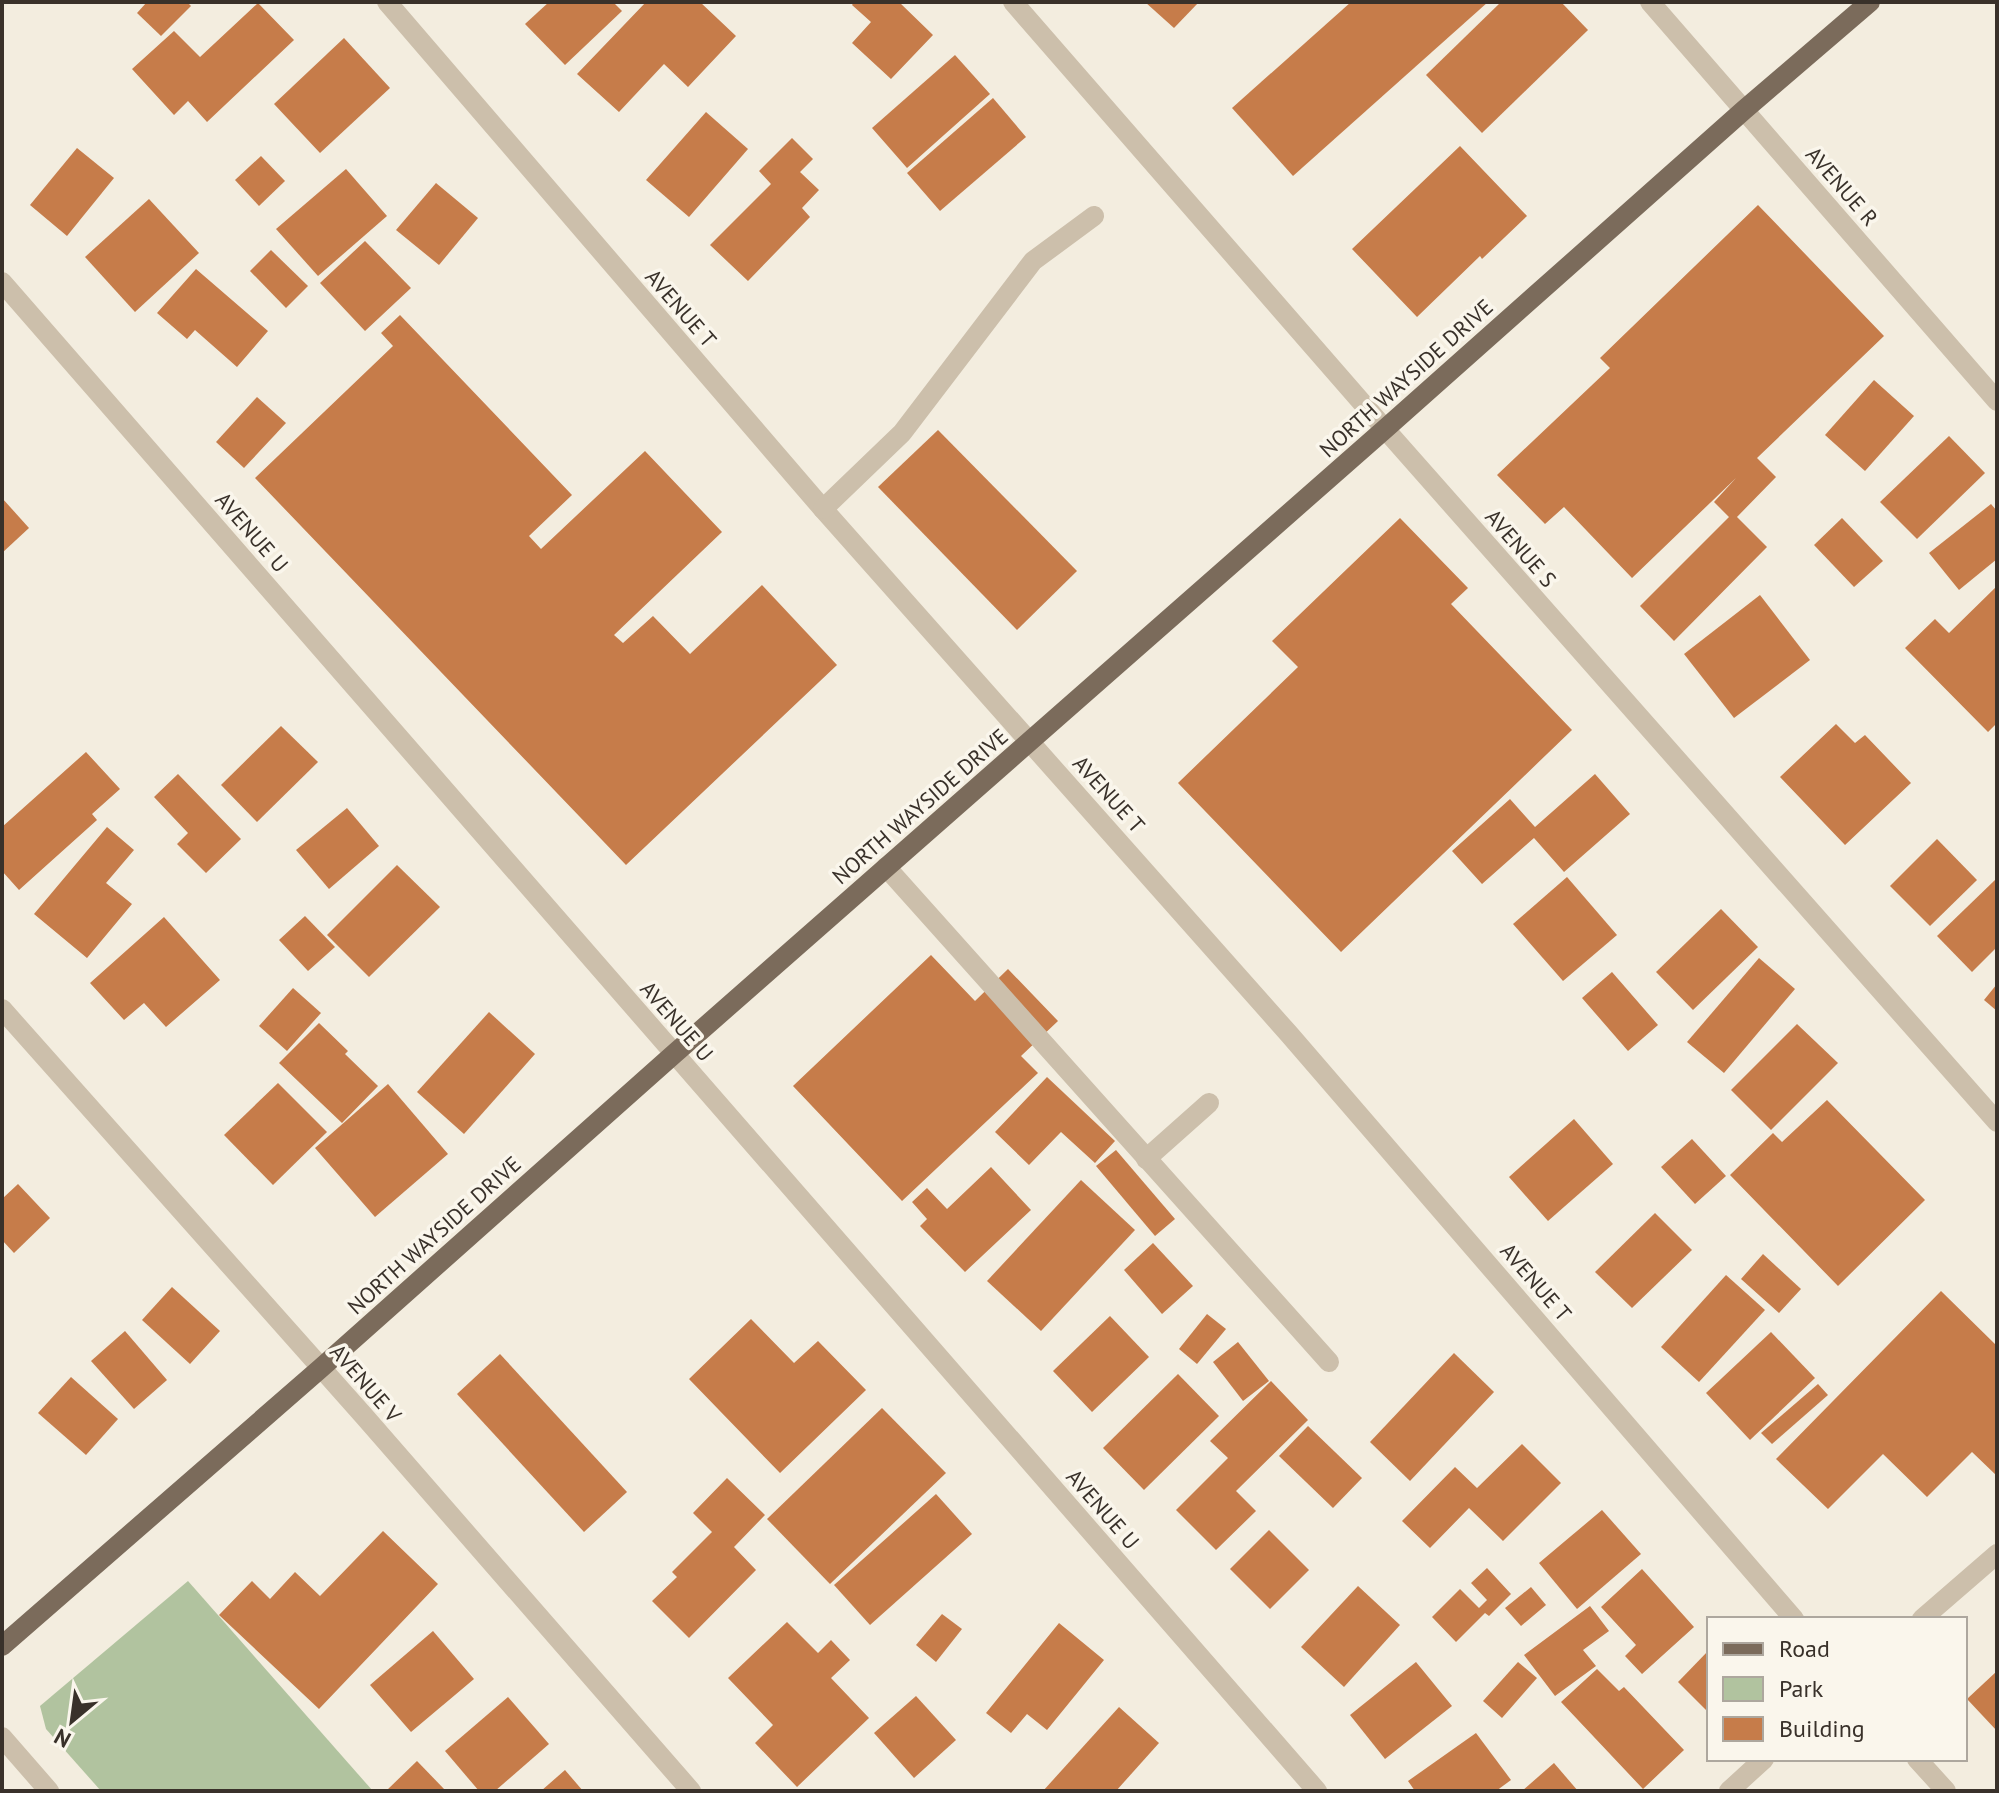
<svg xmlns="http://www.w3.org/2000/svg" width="1999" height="1793" font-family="'PT Sans',sans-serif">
<rect width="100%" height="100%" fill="#f3eddf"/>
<path fill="#b1c39f" d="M188 1581 372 1790 101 1791 46 1729 40 1706Z"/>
<g fill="#c67c4a">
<path d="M147 2H187L191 6 161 36 137 13Z"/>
<path d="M549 2H613L622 11 565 65 525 24Z"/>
<path d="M646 2H700L736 36 688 87 664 64 619 112 577 74Z"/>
<path d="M854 2H899L933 35 891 79 852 43 871 22 852 5Z"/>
<path d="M1145 2H1199L1174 28Z"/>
<path d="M1351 2H1488L1293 176 1232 108Z"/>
<path d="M1501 2H1561L1588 30 1482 133 1426 75Z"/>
<path d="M258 3 294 40 207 122 188 101 174 115 132 69 174 31 200 57Z"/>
<path d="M344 38 390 88 320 153 274 104Z"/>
<path d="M955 55 990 94 907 168 872 128Z"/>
<path d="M993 98 1026 137 940 211 907 173Z"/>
<path d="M706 112 748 149 689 217 646 180Z"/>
<path d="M792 138 813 159 800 172 819 190 802 208 810 217 748 281 710 245 771 184 759 171Z"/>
<path d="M1460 146 1527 216 1482 259 1480 256 1417 317 1352 249Z"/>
<path d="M77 148 114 178 67 236 30 205Z"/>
<path d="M261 156 285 181 259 206 235 180Z"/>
<path d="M346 169 387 216 318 276 276 229Z"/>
<path d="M436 183 478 218 439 265 396 230Z"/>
<path d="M149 199 199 253 135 312 85 257Z"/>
<path d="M1758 205 1884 336 1757 458 1776 477 1737 517 1767 547 1674 641 1640 606 1729 517 1714 502 1736 478 1632 578 1564 507 1545 524 1497 475 1610 368 1600 358Z"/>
<path d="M365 241 411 288 365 331 320 283Z"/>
<path d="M271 250 308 286 286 308 250 271Z"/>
<path d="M196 269 268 331 237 367 195 330 187 339 157 313Z"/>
<path d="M400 315 572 495 529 536 541 549 645 451 722 532 614 635 623 643 653 616 690 654 762 585 837 665 626 865 255 478 393 346 381 333Z"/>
<path d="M1874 380 1914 416 1865 471 1825 435Z"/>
<path d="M257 397 286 423 244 468 216 442Z"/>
<path d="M938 430 1077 571 1017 630 878 487Z"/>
<path d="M1949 436 1985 473 1917 539 1880 502Z"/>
<path d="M2 498 29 528 2 553Z"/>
<path d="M1991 504 1997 511V559L1959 590 1929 553Z"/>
<path d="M1400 518 1468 588 1451 604 1572 730 1341 952 1178 783 1298 667 1272 641Z"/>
<path d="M1842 518 1883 561 1854 587 1814 545Z"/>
<path d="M1997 586V723L1988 732 1905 648 1935 619 1949 633Z"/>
<path d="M1760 595 1810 660 1734 718 1684 654Z"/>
<path d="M1836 724 1855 743 1865 735 1911 783 1845 845 1780 777Z"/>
<path d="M281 726 318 762 257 822 221 785Z"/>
<path d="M86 752 120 789 92 814 97 820 19 890 2 871V827Z"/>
<path d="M178 774 241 839 206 873 177 844 188 833 154 797Z"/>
<path d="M1595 774 1630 814 1564 872 1534 838 1482 884 1452 851 1510 799 1535 827Z"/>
<path d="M347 808 379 846 329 889 296 850Z"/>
<path d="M107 827 134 850 106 883 132 904 87 958 34 914Z"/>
<path d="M1937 839 1977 880 1930 926 1890 886Z"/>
<path d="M397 865 440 907 369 977 327 935Z"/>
<path d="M1567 877 1617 935 1563 981 1513 924Z"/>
<path d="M1995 880 1997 882V947L1972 972 1937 936Z"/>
<path d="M1721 909 1758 947 1693 1010 1656 972Z"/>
<path d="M305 916 335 947 308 971 279 940Z"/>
<path d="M164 917 220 980 166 1027 144 1003 124 1020 90 983Z"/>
<path d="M931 955 975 1001 1008 969 1058 1021 1021 1056 1038 1073 902 1201 793 1086Z"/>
<path d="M1759 958 1795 989 1724 1073 1687 1042Z"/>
<path d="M1612 972 1658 1025 1628 1051 1582 998Z"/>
<path d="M1997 984V1011L1984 1000Z"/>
<path d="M293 988 321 1013 287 1051 259 1026Z"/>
<path d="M489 1012 535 1054 464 1134 417 1092Z"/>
<path d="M319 1023 348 1051 345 1054 378 1086 342 1123 279 1063Z"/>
<path d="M1797 1024 1838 1063 1771 1130 1731 1090Z"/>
<path d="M1047 1077 1115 1141 1095 1163 1061 1132 1029 1165 995 1132Z"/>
<path d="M278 1083 327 1132 273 1185 224 1135Z"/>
<path d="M388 1084 448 1154 375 1217 315 1148Z"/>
<path d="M1827 1100 1925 1200 1838 1286 1730 1175 1773 1133 1782 1142Z"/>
<path d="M1574 1119 1613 1164 1548 1221 1509 1177Z"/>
<path d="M1692 1139 1726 1176 1695 1204 1661 1167Z"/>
<path d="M1116 1150 1175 1219 1155 1236 1096 1166Z"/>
<path d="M991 1167 1031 1210 965 1272 920 1226 927 1219 912 1202 927 1188 947 1209Z"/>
<path d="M1081 1180 1135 1230 1041 1331 987 1281Z"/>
<path d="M18 1184 50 1218 14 1253 2 1240V1199Z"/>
<path d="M1655 1213 1692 1250 1632 1308 1595 1272Z"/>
<path d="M1153 1243 1193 1286 1162 1314 1124 1270Z"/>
<path d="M1763 1254 1801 1289 1779 1313 1741 1279Z"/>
<path d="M1726 1275 1765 1310 1699 1382 1661 1347Z"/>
<path d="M172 1287 220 1331 190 1364 142 1320Z"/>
<path d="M1941 1291 1997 1346V1476L1972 1452 1927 1497 1883 1454 1828 1509 1776 1459Z"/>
<path d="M1207 1314 1226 1329 1197 1364 1179 1349Z"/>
<path d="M1110 1316 1149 1357 1092 1412 1053 1371Z"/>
<path d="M751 1319 794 1363 818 1341 866 1390 780 1473 689 1379Z"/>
<path d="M125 1331 167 1380 134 1409 91 1361Z"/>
<path d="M1771 1332 1815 1378 1750 1440 1706 1393Z"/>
<path d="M1238 1342 1269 1381 1243 1401 1213 1362Z"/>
<path d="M1454 1353 1494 1392 1410 1481 1370 1442Z"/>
<path d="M500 1354 627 1492 584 1532 457 1394Z"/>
<path d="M1178 1374 1219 1416 1144 1490 1103 1448Z"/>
<path d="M71 1377 118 1419 86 1455 38 1413Z"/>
<path d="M1271 1381 1308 1420 1236 1491 1256 1511 1216 1550 1176 1510 1228 1458 1210 1441Z"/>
<path d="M1818 1384 1828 1395 1772 1444 1761 1433Z"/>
<path d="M882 1408 946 1473 830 1584 767 1519Z"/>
<path d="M1308 1426 1362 1478 1333 1508 1279 1456Z"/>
<path d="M1522 1444 1561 1483 1503 1541 1469 1508 1430 1548 1402 1521 1455 1467 1477 1488Z"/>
<path d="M727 1478 765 1515 734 1547 756 1570 689 1638 652 1601 677 1577 672 1572 712 1532 693 1513Z"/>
<path d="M936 1494 972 1534 870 1625 834 1585Z"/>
<path d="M1602 1510 1641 1554 1577 1609 1539 1563Z"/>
<path d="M1269 1530 1309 1570 1270 1609 1230 1569Z"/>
<path d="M383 1531 438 1584 319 1709 219 1615 252 1581 270 1599 295 1572 320 1596Z"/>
<path d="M1487 1568 1511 1594 1489 1616 1485 1613 1456 1642 1432 1617 1460 1589 1479 1608 1487 1600 1471 1583Z"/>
<path d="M1642 1569 1694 1627 1642 1674 1625 1656 1636 1645 1601 1607Z"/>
<path d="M1358 1586 1400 1625 1344 1687 1301 1647Z"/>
<path d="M1531 1587 1546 1605 1521 1626 1505 1608Z"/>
<path d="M1590 1606 1609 1631 1583 1650 1596 1666 1555 1696 1524 1655Z"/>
<path d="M942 1614 962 1629 936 1662 916 1645Z"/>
<path d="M787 1622 818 1653 831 1640 850 1660 831 1678 869 1718 797 1787 755 1743 773 1725 728 1678Z"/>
<path d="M1059 1623 1104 1660 1047 1730 1027 1714 1011 1733 986 1713Z"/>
<path d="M433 1631 474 1679 411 1732 370 1685Z"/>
<path d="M1709 1650V1713L1678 1682Z"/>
<path d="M1416 1662 1452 1706 1385 1759 1350 1715Z"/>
<path d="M1518 1662 1537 1678 1502 1718 1483 1701Z"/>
<path d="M1597 1669 1619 1691 1624 1687 1684 1750 1643 1789 1561 1702Z"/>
<path d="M1997 1671V1731L1967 1699Z"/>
<path d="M916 1696 956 1740 914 1778 874 1733Z"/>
<path d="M508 1697 549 1744 495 1791H479L445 1751Z"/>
<path d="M1119 1707 1159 1743 1116 1791H1043Z"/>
<path d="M1476 1733 1511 1780 1496 1791H1415L1408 1781Z"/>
<path d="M417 1761 446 1791H386Z"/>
<path d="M1554 1763 1578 1791H1522Z"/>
<path d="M565 1770 583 1791H541Z"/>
</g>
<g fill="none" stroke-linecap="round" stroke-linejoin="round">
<g stroke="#ccbfab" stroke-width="20">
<path d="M387 2 823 509 1289 1034 1794 1619"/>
<path d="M1013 2 1385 429 1997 1122"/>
<path d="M1650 2 1997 401"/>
<path d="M2 282 1317 1791"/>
<path d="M823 509 902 433 1033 261 1094 216"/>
<path d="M886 867 1329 1362"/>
<path d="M2 1009 364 1416 691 1791"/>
<path d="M1146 1159 1209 1103"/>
<path d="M1922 1619 1997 1554"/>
<path d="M2 1737 49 1791"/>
<path d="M1917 1759 1946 1791"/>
<path d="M1729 1791 1764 1759"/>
</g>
<path stroke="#7b6b5b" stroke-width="20" d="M2 1646 321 1368 674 1054 1385 429 1744 110 1870 2"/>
</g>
<g text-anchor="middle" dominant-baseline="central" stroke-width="7" stroke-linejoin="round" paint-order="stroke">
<g font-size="22" fill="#39312a" stroke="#faf6ec">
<text transform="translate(1842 186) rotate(49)">AVENUE R</text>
<text transform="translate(681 308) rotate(49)">AVENUE T</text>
<text transform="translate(1406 378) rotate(-42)">NORTH WAYSIDE DRIVE</text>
<text transform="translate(252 532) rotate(49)">AVENUE U</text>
<text transform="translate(1521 548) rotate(49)">AVENUE S</text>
<text transform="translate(1109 794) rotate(48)">AVENUE T</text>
<text transform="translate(920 806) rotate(-41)">NORTH WAYSIDE DRIVE</text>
<text transform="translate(677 1021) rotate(49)">AVENUE U</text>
<text transform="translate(434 1235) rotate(-42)">NORTH WAYSIDE DRIVE</text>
<text transform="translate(1536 1282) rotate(49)">AVENUE T</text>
<text transform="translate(366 1383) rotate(49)">AVENUE V</text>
<text transform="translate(1103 1509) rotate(49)">AVENUE U</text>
</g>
</g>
<rect width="1999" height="1793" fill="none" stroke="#39312a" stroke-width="8"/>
<rect x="1707" y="1617" width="260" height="144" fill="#faf6ec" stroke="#ada79e" stroke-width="2"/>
<rect x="1723" y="1643" width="40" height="12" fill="#7b6b5b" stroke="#ada79e" stroke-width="2"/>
<text x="1779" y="1657" font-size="24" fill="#39312a">Road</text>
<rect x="1723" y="1677" width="40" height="24" fill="#b1c39f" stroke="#ada79e" stroke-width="2"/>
<text x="1779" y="1697" font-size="24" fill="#39312a">Park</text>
<rect x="1723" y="1717" width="40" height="24" fill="#c67c4a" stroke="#ada79e" stroke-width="2"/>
<text x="1779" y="1737" font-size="24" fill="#39312a">Building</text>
<g transform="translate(72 1721) rotate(209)" stroke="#faf6ec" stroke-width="6" paint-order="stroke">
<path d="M0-6L14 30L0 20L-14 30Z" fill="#39312a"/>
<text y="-12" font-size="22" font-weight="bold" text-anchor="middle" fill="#39312a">N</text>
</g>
</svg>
